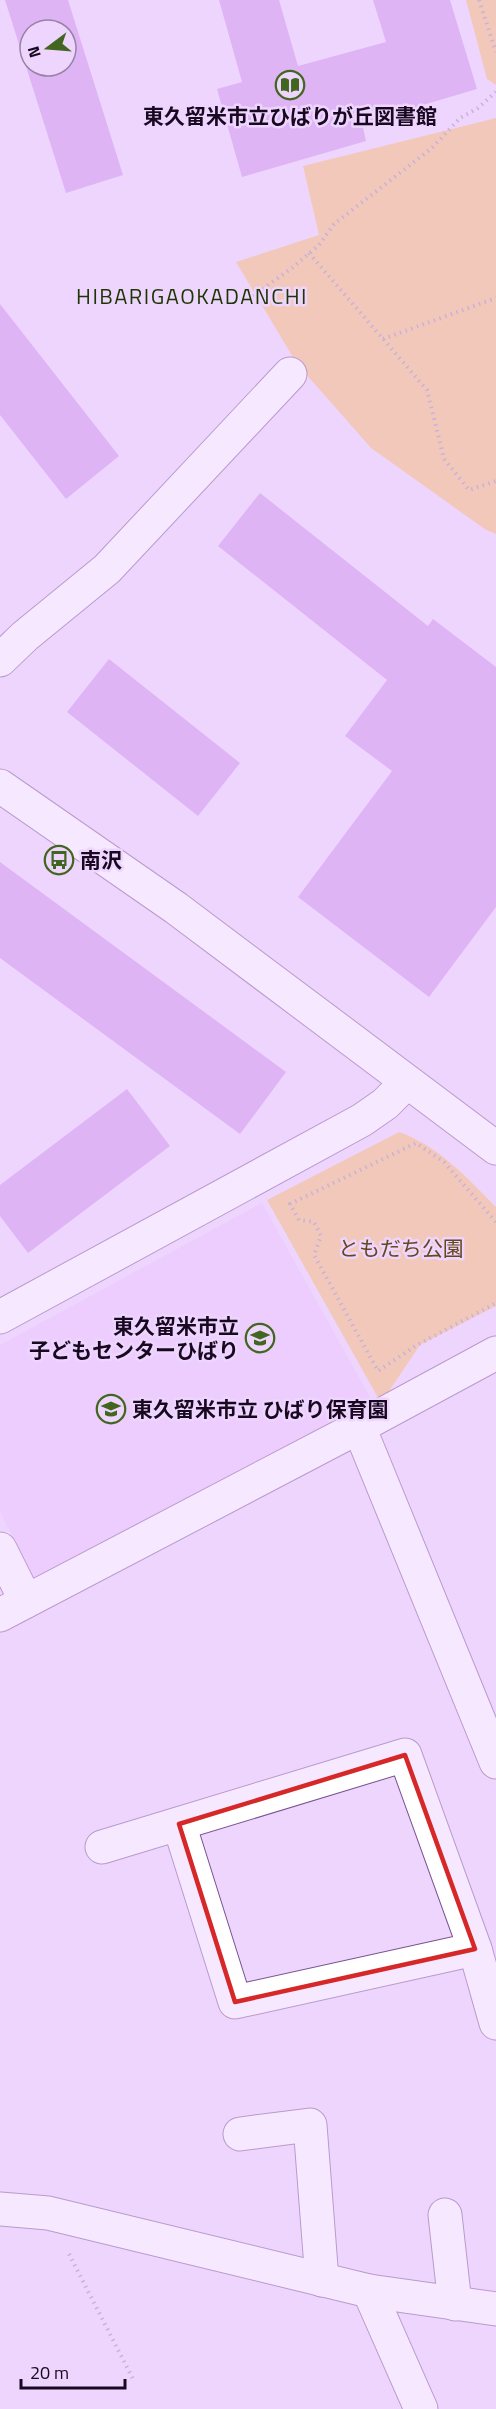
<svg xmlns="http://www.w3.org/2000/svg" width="496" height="2409" font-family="'Titillium Web','Noto Sans JP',sans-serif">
<rect width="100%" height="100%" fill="#eed5fe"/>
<path fill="#e8c3ff" d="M262 1203 376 1408 41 1594 0 1511V1345Z"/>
<g fill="#f5b96b">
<path d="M466 0H496V85L487 79Z"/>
<path d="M496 118V534L486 530 371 448 297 364 236 262 319 235 303 166Z"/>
<path d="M399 1132C439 1146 467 1178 496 1207V1306L420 1345 381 1403 267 1200Z"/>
</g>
<g fill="#c98dec" fill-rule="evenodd">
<path d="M5 0H68L123 175 66 193ZM30 30H66V66H30Z"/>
<path d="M219 0H279L298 66 386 42 373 0H450L477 89 362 123 366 141 242 177 217 89 242 82Z"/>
<path d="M0 304 119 456 66 499 0 415Z"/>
<path d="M260 493 428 626 433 619 496 667V907L429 997 298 897 392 771 345 736 387 680 218 546Z"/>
<path d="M109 659 240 763 198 816 67 712Z"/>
<path d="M0 862 286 1072 240 1134 0 958Z"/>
<path d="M127 1089 170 1146 28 1253 0 1216V1185Z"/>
</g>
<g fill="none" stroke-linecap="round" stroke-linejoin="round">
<g stroke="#7a5390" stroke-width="35">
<g id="minor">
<path d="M0 660 25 636 107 569 290 374"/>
<path d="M0 786 176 908 496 1148"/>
<path d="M0 1317 362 1120 385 1104 407 1082"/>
<path d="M359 1427 496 1762"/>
<path d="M0 1549 26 1601"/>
<path d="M0 1615 359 1427 496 1353"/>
<path d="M179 1824 235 2002 475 1949"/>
<path d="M102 1847 405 1755 475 1949 496 2023"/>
<path d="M240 2134 310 2125 322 2280"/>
<path d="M0 2209 48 2213 369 2291 496 2309"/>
<path d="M445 2215 455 2304"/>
<path d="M369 2291 421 2409"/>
</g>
</g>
<g stroke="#9c87a9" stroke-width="4" stroke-dasharray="1.5 4.5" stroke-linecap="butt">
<path d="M479 0 496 52"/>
<path d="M309 253 427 390 444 459 469 490 496 481"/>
<path d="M243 303 292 268 319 245 334 224 432 148 460 118 478 108 496 92"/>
<path d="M383 339 496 298"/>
<path d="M496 1222 444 1162 416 1143 290 1204 299 1220 314 1222 321 1236 314 1255 378 1371 417 1345 496 1303"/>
<path d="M69 2254 133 2379"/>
</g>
<use href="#minor" stroke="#fff" stroke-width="33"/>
</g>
<path d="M0 0H496V2409H0ZM405 1755 475 1949 235 2002 179 1824Z" fill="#eed5fe" fill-opacity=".55" fill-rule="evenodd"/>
<path fill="none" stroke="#d62828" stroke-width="4.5" stroke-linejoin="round" d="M405 1755 475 1949 235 2002 179 1824Z"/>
<defs>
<g id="library-ring" transform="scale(1.5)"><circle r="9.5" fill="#eed5fe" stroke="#42661f" stroke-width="1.5"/><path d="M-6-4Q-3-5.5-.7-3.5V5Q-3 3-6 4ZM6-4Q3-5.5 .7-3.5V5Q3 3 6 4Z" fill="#42661f"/></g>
<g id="bus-ring" transform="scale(1.5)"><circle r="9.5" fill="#eed5fe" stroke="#42661f" stroke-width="1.5"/><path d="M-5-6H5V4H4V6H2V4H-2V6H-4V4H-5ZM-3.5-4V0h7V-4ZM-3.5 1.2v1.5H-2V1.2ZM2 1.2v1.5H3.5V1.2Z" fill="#42661f"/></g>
<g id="school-ring" transform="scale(1.5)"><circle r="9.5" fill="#eed5fe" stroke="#42661f" stroke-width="1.5"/><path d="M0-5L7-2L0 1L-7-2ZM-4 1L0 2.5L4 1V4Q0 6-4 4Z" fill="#42661f"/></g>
</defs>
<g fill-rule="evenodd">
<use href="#library-ring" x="290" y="85"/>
<use href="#bus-ring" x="59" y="860"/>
<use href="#school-ring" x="260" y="1338"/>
<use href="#school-ring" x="111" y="1409"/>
</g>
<g text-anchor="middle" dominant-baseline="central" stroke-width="5" stroke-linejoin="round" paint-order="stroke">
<g font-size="21" font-weight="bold" fill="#180820" stroke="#eed5fe" text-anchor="start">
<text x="290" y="116" text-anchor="middle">東久留米市立ひばりが丘図書館</text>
<text x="80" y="860">南沢</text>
<text x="239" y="1326" text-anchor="end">東久留米市立<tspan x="239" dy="24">子どもセンターひばり</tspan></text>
<text x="132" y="1409">東久留米市立 ひばり保育園</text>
</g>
<g font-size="21" fill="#65471d" stroke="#eed5fe">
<text x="401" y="1248">ともだち公園</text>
</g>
<g font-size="22" letter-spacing="1.5" fill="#1d3502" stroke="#eed5fe">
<text x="192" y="296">HIBARIGAOKADANCHI</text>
</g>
</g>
<g transform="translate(48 48) rotate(254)"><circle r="28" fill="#eed5fe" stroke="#9883a5" stroke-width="1.5"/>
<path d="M0-4.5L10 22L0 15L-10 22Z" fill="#42661f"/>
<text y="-9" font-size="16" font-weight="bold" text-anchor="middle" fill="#180820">N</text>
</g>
<path d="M21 2379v9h104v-9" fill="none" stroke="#180820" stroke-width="3"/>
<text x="30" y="2379" font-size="18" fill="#180820" stroke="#eed5fe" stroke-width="4.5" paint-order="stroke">20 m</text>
</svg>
